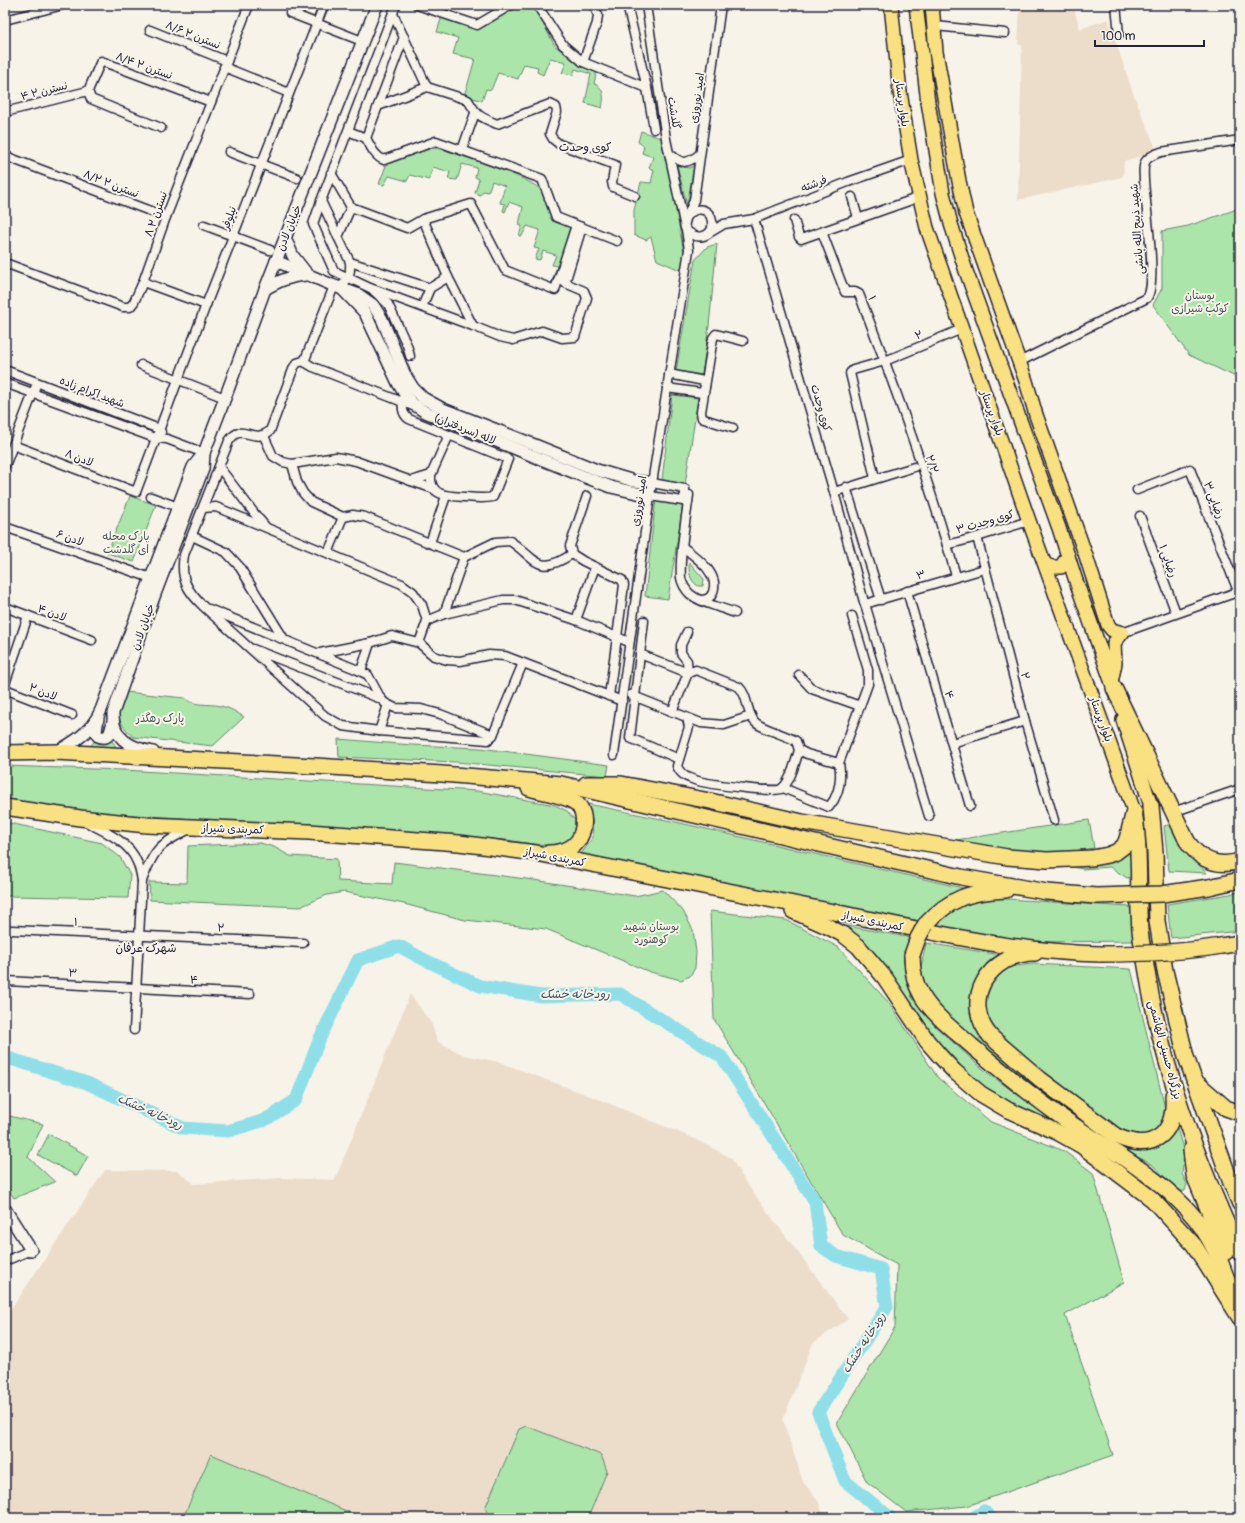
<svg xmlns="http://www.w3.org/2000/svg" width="1245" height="1523" font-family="Pangolin,'Playpen Sans Arabic',sans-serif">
<rect width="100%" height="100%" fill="#f7f3e8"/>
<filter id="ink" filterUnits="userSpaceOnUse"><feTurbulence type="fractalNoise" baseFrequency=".025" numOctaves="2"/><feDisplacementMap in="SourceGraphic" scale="8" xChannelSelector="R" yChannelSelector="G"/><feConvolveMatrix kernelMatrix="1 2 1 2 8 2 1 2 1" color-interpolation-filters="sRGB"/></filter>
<g filter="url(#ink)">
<g fill="#ecddca">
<path d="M1020 5H1073L1080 29 1108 19 1133 93 1157 151 1124 161 1123 177 1018 200 1022 46 1018 44Z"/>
<path d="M410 994 431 1023 438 1042 464 1055 499 1062 598 1099 693 1138 731 1158 746 1183 848 1319 813 1343 783 1420 803 1482 818 1500 824 1518H5V1318L105 1170 178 1171 194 1184 281 1178 335 1180Z"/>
</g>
<g fill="#abe5a9" stroke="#668472">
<path d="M519 5H533L555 46 580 63 597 70 594 84C605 87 604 99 602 108L585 103 591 74 575 69 573 75 562 73 566 62 550 58 543 75 537 72 538 67 524 64 518 79 498 73 491 90 486 89 482 101 464 95C469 83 471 71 475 59L453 54 458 38 437 32 442 16 476 29Z"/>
<path d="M641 131 663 139 685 258 680 270 657 260 651 237 646 240 634 235V210L641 182 651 183 654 170 649 168 653 157 642 153 644 146 638 142Z"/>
<path d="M438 148C459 155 532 177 543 192 548 199 550 210 553 218L574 226 554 285 551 284 557 266 552 265 556 255 543 251 540 260 535 259 539 249 534 248 540 230 527 226 522 236H519L522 226 519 224 523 207 509 202 505 212 503 211 505 204 500 203 505 186 492 181 488 192 483 191 480 195 475 193 479 179 475 177 477 168 462 164 457 180 448 179 450 172 433 167 429 180 410 175 407 181 389 176 384 185 379 184 387 163 396 160 423 149Z"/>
<path d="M677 165 689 168 694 166 687 206Z"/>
<path d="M1240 208V379L1189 355 1153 305 1162 288V231L1188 226Z"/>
<path d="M717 244 709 326 702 375 676 371 695 260 707 247Z"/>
<path d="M672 395 698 398 685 485 662 480Z"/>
<path d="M130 496 156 505 134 562 107 553Z"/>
<path d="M656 499 683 504 668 599 645 596Z"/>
<path d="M689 562 704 579 703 586H698C689 580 689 572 689 562Z"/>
<path d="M125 692 185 698C194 707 209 703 221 706 230 708 236 712 244 717L213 746 133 737C115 718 116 716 125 692Z"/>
<path d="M104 724 112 741 119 751 88 748 96 740Z"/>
<path d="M338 739 412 745 480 748 609 765 607 776 456 762 339 757Z"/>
<path d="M5 766 124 770 477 791 555 805 567 811 575 820 574 834 568 842C548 848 527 843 507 840L75 811 5 801Z"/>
<path d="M588 804 676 822 967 889 920 921 579 857 593 837 592 820Z"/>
<path d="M1089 820 1094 848C1075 851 1055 854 1035 853 1006 852 978 846 949 841Z"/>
<path d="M5 822 102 843 120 857 130 875 128 898 8 896 5 897Z"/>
<path d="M1172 824 1184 849 1207 873 1169 871 1164 826Z"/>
<path d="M260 843 274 847 290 856 337 859 338 881 392 884 394 862 534 880 635 896 663 890 683 911 693 930 696 952 695 968 690 976 681 980 650 972 546 929 465 920 404 904 344 892 327 895 300 907 150 900 149 882 187 883 188 846Z"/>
<path d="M1129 846 1133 877 1127 878 1110 867 1083 869 1066 866Z"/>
<path d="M1240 891V931L1171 938 1167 904 1230 894Z"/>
<path d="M992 898 1130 907 1134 941 1036 942 935 927C954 907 966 904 992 898Z"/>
<path d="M710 911 786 920 838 947 889 1003 938 1078 991 1122 1064 1151 1093 1173 1124 1282 1065 1315 1113 1455 967 1506 906 1512 867 1482 837 1423 895 1327 897 1265 843 1235 714 1019Z"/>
<path d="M836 924 908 937 906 967 912 997 935 1026 984 1070 1065 1130 1015 1107 979 1085 936 1045Z"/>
<path d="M926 943 1002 955 976 983 970 1013 980 1038 1014 1067 1128 1149C1152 1152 1163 1149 1177 1128L1184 1152 1182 1174 1187 1184 1185 1191H1177L1154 1166 1106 1139 985 1051 939 1009 925 991 919 976Z"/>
<path d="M1033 964 1131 969 1165 1108 1161 1128 1146 1137H1130L999 1037 986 1018 985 1002 991 985 1007 967Z"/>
<path d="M5 1115 43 1124 28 1157 55 1182 14 1198 5 1185Z"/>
<path d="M49 1134 88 1156 77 1176 38 1155Z"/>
<path d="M526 1426 601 1455 607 1471 588 1518H490L485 1508 519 1429Z"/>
<path d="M211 1454 363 1518H183Z"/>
</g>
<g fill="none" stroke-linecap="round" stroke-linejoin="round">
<g stroke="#8fdfe9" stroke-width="13">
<path d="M5 1057 87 1083 183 1128 228 1131 265 1120 296 1100 320 1038 358 960 399 946 423 959 480 986 541 996 620 994 722 1057 815 1202 821 1246 836 1256 881 1269 887 1307 818 1412 845 1481 891 1518"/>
<path d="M973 1518 984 1511 991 1518"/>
</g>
<g stroke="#22223b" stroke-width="11">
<g id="street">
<path d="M396 5 321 201 313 224 334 271 370 288 473 326 500 337 513 340 542 331 562 338 575 337 587 298 584 291 565 283 582 227"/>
<path d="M417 5 477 25 511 5"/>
<path d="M537 5 563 45 583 62 647 88 627 5"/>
<path d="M646 5 666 139 685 228C694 242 715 238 712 221 709 204 687 207 685 223"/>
<path d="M1116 5 1119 34"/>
<path d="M290 13 362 41"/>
<path d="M393 14 427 87"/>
<path d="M5 20 63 5"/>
<path d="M935 26 1005 33"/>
<path d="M150 30 227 61"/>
<path d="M404 37 366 138C371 147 375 157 384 160L436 141 542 179 556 217 617 241"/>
<path d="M583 62 597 23 598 15 594 5"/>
<path d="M224 67 289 93"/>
<path d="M647 88 654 129"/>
<path d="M88 91 101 61 211 102"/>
<path d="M88 91 91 99 161 128"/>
<path d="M378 106 427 87 468 100C477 116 480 117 497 124L550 104 556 107 557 112 550 134 553 139 559 144 615 165 612 182 613 187 635 196"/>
<path d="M5 112 88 91"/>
<path d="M348 131 366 138"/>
<path d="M462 150 475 113"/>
<path d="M229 152 297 178"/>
<path d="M670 154C683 165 687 164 700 154"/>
<path d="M5 156 166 217"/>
<path d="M331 173 351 207 407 228 423 219 471 204 505 270 555 290 576 225"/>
<path d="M852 197 858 218"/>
<path d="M321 201 350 262C351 276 348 278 340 288"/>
<path d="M688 215 694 200 721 5"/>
<path d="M423 219 448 277 473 326"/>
<path d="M754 219 834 492 864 602 865 604 929 816"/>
<path d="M794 220 799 237 801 239 920 197"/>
<path d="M204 225 270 250"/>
<path d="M822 232 845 292H855L859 294C895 386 929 480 956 576"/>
<path d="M709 233 724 224 754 219 848 182 911 160"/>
<path d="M338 237 351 207"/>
<path d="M350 262 430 288"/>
<path d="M5 263 123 307H130L134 302 143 282 166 217 249 5"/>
<path d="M143 282 206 305"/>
<path d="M374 291 388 304 407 345 410 356"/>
<path d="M422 307 430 288 448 277"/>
<path d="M304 362 334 286"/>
<path d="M1019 362 1147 298C1158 284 1145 202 1144 180 1143 162 1143 158 1161 152L1240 140"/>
<path d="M141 365 225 398"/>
<path d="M5 370 159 429 161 432"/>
<path d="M5 383 155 438 167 439 204 453"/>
<path d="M667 388 702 393 705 387 704 381 669 374"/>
<path d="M413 406 313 367 303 361 297 363 294 367 270 431C252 445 242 421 229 441L184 555C180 579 187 591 204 607L325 716 343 726 379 731 488 740 493 735 523 663"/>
<path d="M733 428 704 419 702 418 701 412 713 338 716 334 743 341"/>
<path d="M264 436 273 456 283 462 292 464 336 457 356 461 411 481 431 475C429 497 449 496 465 497 475 498 484 499 493 497L508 459 409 419C402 414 401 405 405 398"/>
<path d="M13 445 136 492 206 305 324 5"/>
<path d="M292 464 297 482 303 493 311 502 343 517 353 515 365 517 464 557 495 542 510 541C537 559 537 577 572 554"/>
<path d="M5 466 35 388"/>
<path d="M219 467 254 513 265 526"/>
<path d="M431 475 449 435"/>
<path d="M875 478 850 373 853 370 885 361 962 329"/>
<path d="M411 481 434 489"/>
<path d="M846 487 881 600"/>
<path d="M1137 490 1190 469 1240 596"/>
<path d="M834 492 914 467"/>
<path d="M685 494 689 495C686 520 679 553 681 578 682 583 686 590 690 594 702 604 721 607 735 613"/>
<path d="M587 496 570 546 572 554 583 561 622 580 624 585 609 696"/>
<path d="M650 496 683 501 685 494V489L652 483"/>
<path d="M151 497 178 507"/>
<path d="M203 508 216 507 402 584 413 592 422 605 427 621 419 643"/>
<path d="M1140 516 1176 613"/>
<path d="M5 527 151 578"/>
<path d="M192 536 226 552 239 566 284 639"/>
<path d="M977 537 1025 721 1054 820"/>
<path d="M430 543 446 496"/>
<path d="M947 545 977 537 1029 521"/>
<path d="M683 547C695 557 720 573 713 592 711 598 707 600 701 600"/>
<path d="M328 553 343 517"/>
<path d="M907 591 970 806"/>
<path d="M865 604 984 569"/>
<path d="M5 607 92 640"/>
<path d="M209 609 358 670 368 675 381 699 385 703 395 708 421 709 440 714 493 735"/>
<path d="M444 614 464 557"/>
<path d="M576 620 595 567"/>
<path d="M427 621 444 614 503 600H515L576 620 629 642"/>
<path d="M644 621 630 738 679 759"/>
<path d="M1122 633 1240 591"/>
<path d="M253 649 381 699"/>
<path d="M320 653 370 643 392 636 419 643 434 656 447 660 460 661 489 655 505 656 622 701"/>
<path d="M640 654 688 673 696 670 739 687C749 696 746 715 756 723 763 729 786 735 796 741L799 750 807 754 839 763"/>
<path d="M361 671 370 643"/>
<path d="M799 675 812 689 860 706"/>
<path d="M5 684 28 616"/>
<path d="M5 689 72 715"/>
<path d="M631 695 701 723 724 725 751 716"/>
<path d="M672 712 688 673 687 661 681 653V645L687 632"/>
<path d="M687 718 689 727 677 766C679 771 681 774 687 777 690 778 694 780 698 781 709 784 775 793 781 789 790 784 796 760 799 750"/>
<path d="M379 731 388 705"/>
<path d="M952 743 1025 721"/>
<path d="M614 755 650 496 689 250 686 229"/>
<path d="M783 788 829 807C840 794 842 780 839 763L868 684V670L852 616"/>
<path d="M1173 812 1240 789"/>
<path d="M88 823C106 832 129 842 137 862 140 868 141 875 142 881"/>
<path d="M12 930 303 943"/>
<path d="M7 981 250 994"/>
<path d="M134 1030 142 881C154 849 159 844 190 829"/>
<path d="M5 1261 31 1250"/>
</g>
</g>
<g stroke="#22223b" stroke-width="14">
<g id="secondary">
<path d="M285 238 293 256 307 274"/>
<path d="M276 261 332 285 359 295 373 305 382 319 405 375 413 388 423 398 443 409 525 441 597 470 634 481 652 483"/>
<path d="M265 289C279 281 290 276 306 275"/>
<path d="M342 289 365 313 398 383 406 396 413 404 425 412 585 477 611 487 650 496"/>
<path d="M98 718 96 732 98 736C110 741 111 730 113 721"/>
<path d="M56 752C75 742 92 731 101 710L193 467 204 453 225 398 265 289 377 5"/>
<path d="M153 752C131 748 112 739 113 713L155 594 203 469 204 453"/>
<path d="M5 1209 31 1250"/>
</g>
</g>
<g stroke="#22223b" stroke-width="16">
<g id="primary">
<path d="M891 5 900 92 911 160 927 228 1029 521 1134 811"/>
<path d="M916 5 928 102 943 193 951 224 966 271 1059 528 1076 581 1117 697"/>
<path d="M932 5 936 52 959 181 966 213 1026 381 1036 415 1086 556 1108 625 1112 630 1122 633"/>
<path d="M1046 565 1052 567H1061L1068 556"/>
<path d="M1112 678 1115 663 1114 643 1122 633"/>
<path d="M1123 720 1151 806"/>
</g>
</g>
<g stroke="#22223b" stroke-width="18">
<g id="highway">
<path d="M1114 688 1187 841C1200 860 1217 868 1240 861"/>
<path d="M5 753 55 752 315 766 442 774 561 784 961 877 1047 892 1096 896"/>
<path d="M586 784H621L710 801 802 822 1007 857 1047 860 1092 858 1108 855 1116 852 1124 846 1127 839 1134 811"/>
<path d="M529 788C541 792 566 795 576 803 589 814 584 841 570 848 563 852 556 853 549 853"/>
<path d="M1151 806 1155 852 1157 921 1165 971 1186 1057 1230 1180 1240 1204"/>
<path d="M5 807 80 818 147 825 309 832 459 843 536 853C639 873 741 894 844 914 927 931 1014 952 1100 954"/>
<path d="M1135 818C1141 855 1137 893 1140 930 1141 942 1144 954 1146 966 1161 1067 1198 1161 1240 1253"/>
<path d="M1209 887 1240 880"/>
<path d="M793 911 829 927 844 935 858 946 885 978 927 1041 940 1056 954 1071 981 1094 1008 1110 1057 1132 1082 1146 1152 1199 1194 1245 1240 1318"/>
<path d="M925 925C951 897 969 892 1006 890"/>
<path d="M1221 946 1240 943"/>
<path d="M1035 953C990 953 959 1000 991 1037L1040 1079 1116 1136C1152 1153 1176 1135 1173 1095"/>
<path d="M912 955C912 970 914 983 922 996 934 1016 956 1032 973 1047 1005 1074 1038 1101 1073 1125 1112 1151 1155 1175 1187 1209 1211 1234 1222 1264 1233 1296"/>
<path d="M1196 1082 1226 1108 1240 1113"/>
<path d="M1191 1150 1194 1175 1226 1252"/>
</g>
</g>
<use href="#street" stroke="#f7f3e8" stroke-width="8"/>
<use href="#secondary" stroke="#f7f3e8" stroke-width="11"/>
<use href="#primary" stroke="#f9e181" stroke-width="13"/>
<use href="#highway" stroke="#f9e181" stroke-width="15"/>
<g stroke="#22223b" stroke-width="18" stroke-linecap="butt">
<g id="highway-bridge">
<path d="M1096 896 1162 894 1209 887"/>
<path d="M1100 954C1141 954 1180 953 1221 946"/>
<path d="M912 955 918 938 925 925"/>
</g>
</g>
<use href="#highway-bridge" stroke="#f9e181" stroke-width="15"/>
</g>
</g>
<g text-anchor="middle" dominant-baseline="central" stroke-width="4" stroke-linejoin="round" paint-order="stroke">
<g font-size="11" fill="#22223b" stroke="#f7f3e8">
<text transform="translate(193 35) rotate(22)">۸/۶ نسترن ۲</text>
<text transform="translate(144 66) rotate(20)">۸/۴ نسترن ۲</text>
<text transform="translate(44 91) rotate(-14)">۴ نسترن ۲</text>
<text transform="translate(697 98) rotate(-82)">امید نوروزی</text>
<text transform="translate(902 103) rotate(82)">بلوار پرستار</text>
<text transform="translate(674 113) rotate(81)">گلدشت</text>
<text transform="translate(111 184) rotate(21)">۸/۲ نسترن ۲</text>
<text transform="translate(814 184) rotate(-21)">فرشته</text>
<text transform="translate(156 214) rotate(-70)">۸ نسترن ۲</text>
<text transform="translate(229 218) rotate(-70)">نیلوفر</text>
<text transform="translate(289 228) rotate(-68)">خیابان لادن</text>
<text transform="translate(1137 229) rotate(-94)">شهید ذبیح الله بانشی</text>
<text transform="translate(872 298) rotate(68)">۱</text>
<text transform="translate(919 335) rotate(-22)">۲</text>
<text transform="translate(92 392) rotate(21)">شهید اکرام زاده</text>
<text transform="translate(821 408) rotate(74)">کوی وحدت</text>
<text transform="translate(992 413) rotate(70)">بلوار پرستار</text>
<text transform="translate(465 429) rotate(22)">لاله (سردفتران)</text>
<text transform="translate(79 458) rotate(21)">۸ لادن</text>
<text transform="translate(932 464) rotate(72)">۲/۲</text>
<text transform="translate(1214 500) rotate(69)">رضایی ۳</text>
<text transform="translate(639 501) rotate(-81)">امید نوروزی</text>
<text transform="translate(985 522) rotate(-16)">کوی وحدت ۳</text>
<text transform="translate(70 538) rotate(19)">۶ لادن</text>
<text transform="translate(1168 561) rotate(70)">رضایی ۱</text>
<text transform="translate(921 575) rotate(-17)">۳</text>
<text transform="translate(52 613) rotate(20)">۴ لادن</text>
<text transform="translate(143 627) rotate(-70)">خیابان لادن</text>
<text transform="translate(1025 676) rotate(75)">۲</text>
<text transform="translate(43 692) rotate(21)">۲ لادن</text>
<text transform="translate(949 695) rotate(73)">۴</text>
<text transform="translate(1101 719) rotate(70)">بلوار پرستار</text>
<text transform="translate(233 829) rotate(2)">کمربندی شیراز</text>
<text transform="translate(555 857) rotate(11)">کمربندی شیراز</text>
<text transform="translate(873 921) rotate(12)">کمربندی شیراز</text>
<text transform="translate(76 922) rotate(3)">۱</text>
<text transform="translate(221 928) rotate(3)">۲</text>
<text transform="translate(73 973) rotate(3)">۳</text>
<text transform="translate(194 980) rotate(3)">۴</text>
<text transform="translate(1165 1050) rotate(75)">بزرگراه حسینی الهاشمی</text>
</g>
<g font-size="11" fill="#445356" stroke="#f7f3e8">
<text x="1200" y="295">بوستان<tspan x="1200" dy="13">کوکب شیرازی</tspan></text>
<text x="126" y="536">پارک محله<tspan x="126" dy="13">ای گلدشت</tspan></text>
<text x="160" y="718">پارک رهگذر</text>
<text x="651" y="926">بوستان شهید<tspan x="651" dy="13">کوهنورد</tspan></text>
</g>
<g font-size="12" fill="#22223b" stroke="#f7f3e8">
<text x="585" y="147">کوی وحدت</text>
<text x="146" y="948">شهرک عرفان</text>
</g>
<g font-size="12" font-style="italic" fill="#3d5166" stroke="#f7f3e8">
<text x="575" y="994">رودخانه خشک</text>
<text transform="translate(150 1112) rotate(24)">رودخانه خشک</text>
<text transform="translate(864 1343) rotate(-57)">رودخانه خشک</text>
</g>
</g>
<rect width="1245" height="1523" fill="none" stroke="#f7f3e8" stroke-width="20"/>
<rect x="10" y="10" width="1225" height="1503" fill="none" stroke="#22223b" stroke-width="1.5" filter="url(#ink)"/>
<path d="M1095 40v6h109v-6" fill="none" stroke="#22223b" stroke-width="2"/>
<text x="1101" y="40" font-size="12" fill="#22223b" stroke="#f7f3e8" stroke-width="3" paint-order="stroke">100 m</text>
</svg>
